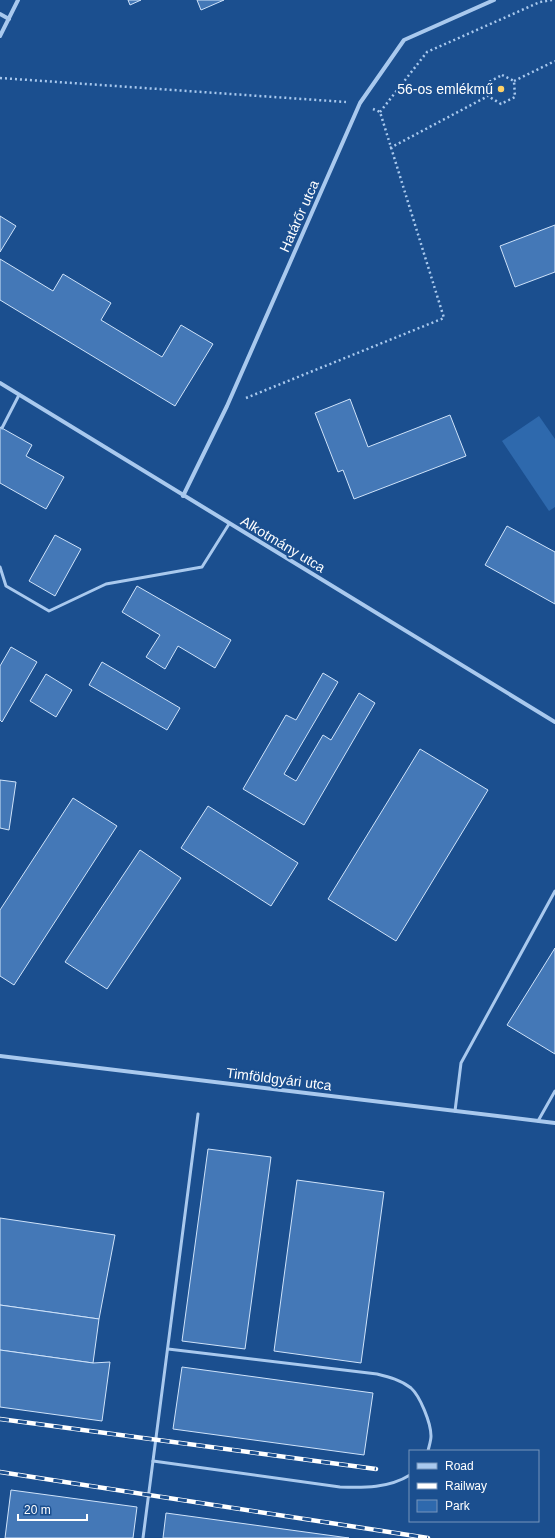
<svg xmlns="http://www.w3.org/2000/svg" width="555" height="1538" font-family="Arial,sans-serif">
<rect width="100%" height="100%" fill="#1b4f8f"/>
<path fill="#2e69ad" d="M539 416 555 439V507L549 511 502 441Z"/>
<g fill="#4478b7" stroke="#cfe3fa">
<path d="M128 0H141L130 5Z"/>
<path d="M197 0H224L201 10Z"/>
<path d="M0 216 16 226 0 252Z"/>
<path d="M555 225V272L515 287 500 246Z"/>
<path d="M0 259 53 291 63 274 111 303 101 320 162 357 181 325 213 344 175 406 0 300Z"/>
<path d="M350 399 368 447 450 415 466 456 354 499 343 470 338 472 315 413Z"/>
<path d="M0 427 32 445 26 456 64 477 46 509 0 483Z"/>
<path d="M507 526 555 552V604L485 565Z"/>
<path d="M55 535 81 549 55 596 29 581Z"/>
<path d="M137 586 231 640 215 668 178 646 165 669 146 657 160 635 122 612Z"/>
<path d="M11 647 37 662 2 722 0 720V666Z"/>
<path d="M102 662 180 708 167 730 89 685Z"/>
<path d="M323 673 338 682 284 774 296 781 323 735 331 740 359 693 375 703 304 825 243 789 286 715 296 720Z"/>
<path d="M46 674 72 690 56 717 30 701Z"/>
<path d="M420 749 488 790 396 941 328 899Z"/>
<path d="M0 780 16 782 9 830 0 828Z"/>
<path d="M73 798 117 826 14 985 0 976V910Z"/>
<path d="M208 806 298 863 271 906 181 848Z"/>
<path d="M140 850 181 878 107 989 65 962Z"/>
<path d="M555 948V1054L507 1025Z"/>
<path d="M208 1149 271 1157 245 1349 182 1341Z"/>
<path d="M297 1180 384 1192 361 1363 274 1351Z"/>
<path d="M0 1218 115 1235 99 1319 0 1305Z"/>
<path d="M0 1305 99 1319 93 1363 0 1350Z"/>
<path d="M0 1350 93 1363 110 1362 102 1421 0 1407Z"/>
<path d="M182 1367 373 1393 364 1455 173 1429Z"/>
<path d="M11 1490 137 1507 133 1538H5Z"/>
<path d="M166 1513 349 1538H163Z"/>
</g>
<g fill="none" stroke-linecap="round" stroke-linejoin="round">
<g stroke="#a9c9ee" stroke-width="2.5" stroke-dasharray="2 3" stroke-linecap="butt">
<path d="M502 75 514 81 515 97 501 104 488 96 489 82Z"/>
<path d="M0 78 346 102"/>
<path d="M514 81 555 61"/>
<path d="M380 112 427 52 540 2 552 0"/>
<path d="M390 148 488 96"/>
<path d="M246 398 444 318 380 112 373 109"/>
</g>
<g stroke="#a9c9ee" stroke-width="3">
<path d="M2 428 19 395"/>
<path d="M0 567 6 586 49 611 106 584 202 567 229 524"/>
<path d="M455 1111 461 1063 555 891"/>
<path d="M538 1121 555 1091"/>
<path d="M168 1349 377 1374C389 1377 401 1380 411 1388 420 1396 431 1423 431 1436 431 1441 429 1446 428 1451"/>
<path d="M153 1461 340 1487C364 1488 389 1488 410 1475"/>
<path d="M143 1538 198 1114"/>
</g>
<g stroke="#a9c9ee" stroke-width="4">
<path d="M0 14 9 19"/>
<path d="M0 36 18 0"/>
<path d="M0 383 555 722"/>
<path d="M183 496 227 406 360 103 404 40 494 0"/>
<path d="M0 1056 555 1123"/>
</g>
<g stroke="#fff" stroke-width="4.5">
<g id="rail">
<path d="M0 1419 376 1469"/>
<path d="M0 1472 428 1538"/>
</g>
</g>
<use href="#rail" stroke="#1b4f8f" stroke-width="3" stroke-dasharray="9" stroke-linecap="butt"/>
</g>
<circle fill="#ffd166" stroke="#1b4f8f" stroke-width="1.5" cx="501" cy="89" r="4"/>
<g text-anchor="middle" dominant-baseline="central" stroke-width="4" stroke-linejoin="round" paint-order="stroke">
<g font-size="14" fill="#fff" stroke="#1b4f8f" text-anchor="end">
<text x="493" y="89">56-os emlékmű</text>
</g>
<g font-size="14" fill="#fff" stroke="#1b4f8f">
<text transform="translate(299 216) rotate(-66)">Határőr utca</text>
<text transform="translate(283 544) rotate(31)">Alkotmány utca</text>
<text transform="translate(279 1079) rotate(7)">Timföldgyári utca</text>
</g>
</g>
<rect x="409" y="1450" width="130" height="72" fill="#1b4f8f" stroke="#7695bc"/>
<rect x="417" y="1463" width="20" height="6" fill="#a9c9ee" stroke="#7695bc"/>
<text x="445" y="1470" font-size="12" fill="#ffffff">Road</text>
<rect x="417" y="1483" width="20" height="6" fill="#ffffff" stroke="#7695bc"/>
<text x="445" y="1490" font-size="12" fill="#ffffff">Railway</text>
<rect x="417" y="1500" width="20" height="12" fill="#2e69ad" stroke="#7695bc"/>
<text x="445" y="1510" font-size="12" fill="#ffffff">Park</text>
<path d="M18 1514v6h69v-6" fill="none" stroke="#ffffff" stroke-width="2"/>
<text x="24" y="1514" font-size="12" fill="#ffffff" stroke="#1b4f8f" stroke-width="3" paint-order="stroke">20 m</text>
</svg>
